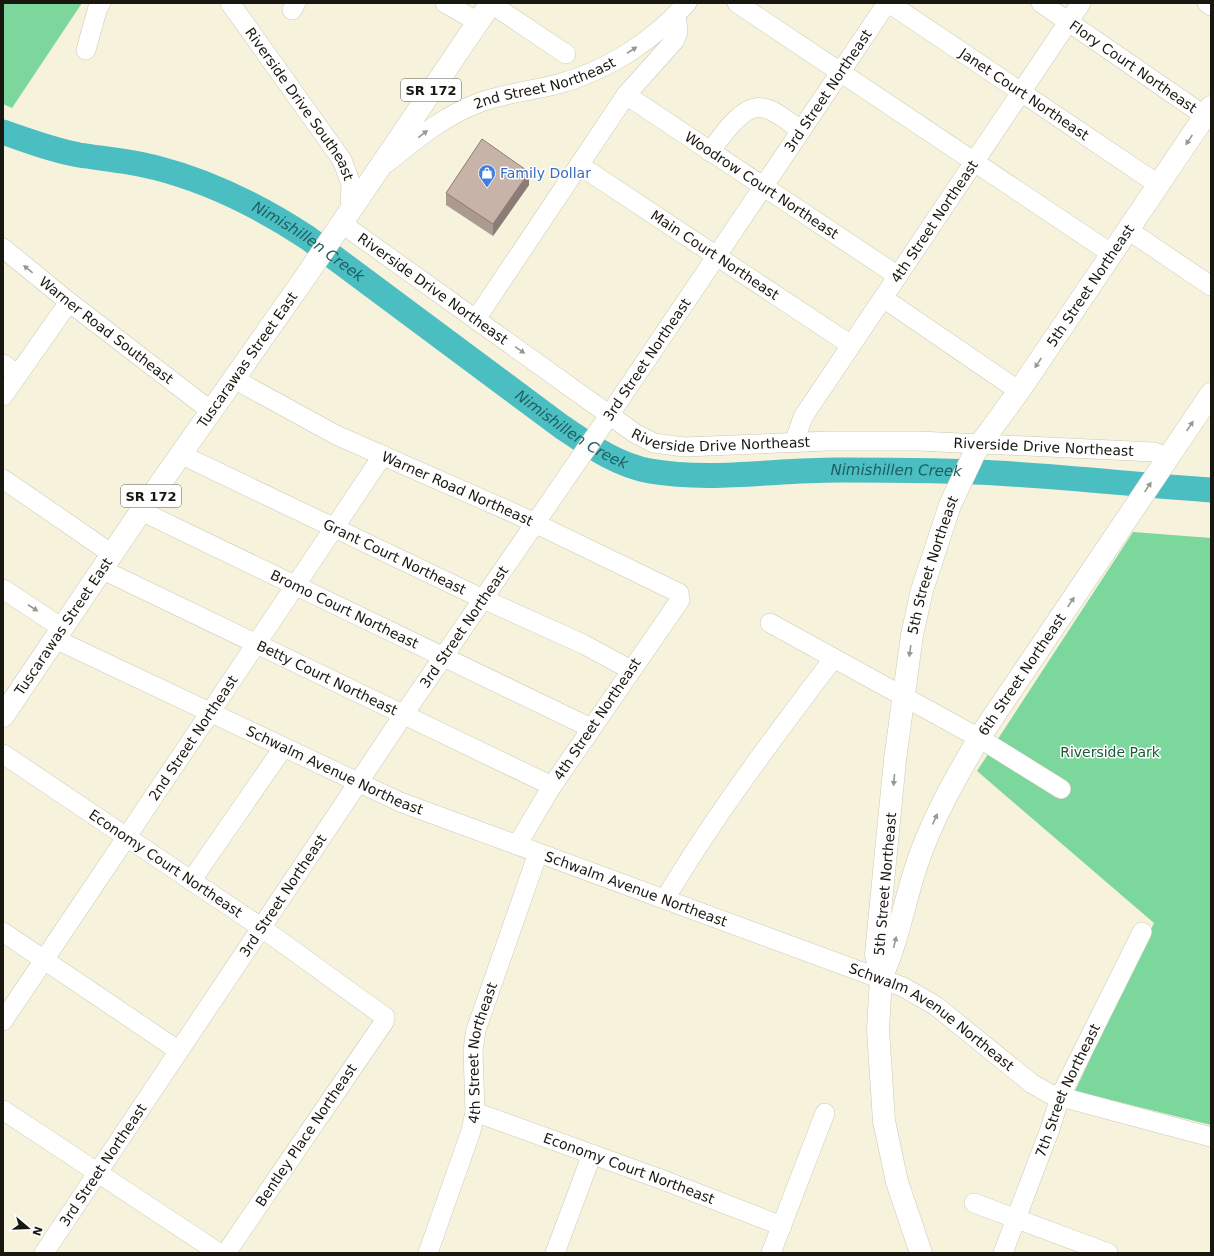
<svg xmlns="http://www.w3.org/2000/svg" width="1214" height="1256" font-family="'DejaVu Sans',sans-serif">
<rect width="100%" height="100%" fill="#f6f2dc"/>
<g fill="#7bd79b">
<path d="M3 3H82L12 108 3 104Z"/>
<path d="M1133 532 1211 538V1125L1075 1091 1154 923 977 771Z"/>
</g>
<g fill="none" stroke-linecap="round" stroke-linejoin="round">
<path stroke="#4bbec2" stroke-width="25" id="s1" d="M3 132C28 141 53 150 79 155 105 159 131 161 157 168 211 182 261 207 308 238L562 427C589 445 617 465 650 471 714 482 779 469 843 470 894 470 945 470 996 473 1067 477 1139 485 1211 490"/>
<g stroke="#cdc9b4" stroke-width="20">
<g id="minor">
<path id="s2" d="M230 3 342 160 351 184 350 211"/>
<path d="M445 3 478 22"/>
<path d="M490 3 566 54"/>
<path d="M737 3 1112 254"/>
<path id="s3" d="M889 3 1159 185"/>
<path id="s4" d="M1041 3 1205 116"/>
<path d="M1207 3 1211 6"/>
<path d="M292 10 296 3"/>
<path d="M86 50 98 7 101 3"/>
<path id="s5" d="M626 95 898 276"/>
<path d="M710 152C720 138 743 103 763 108 776 110 790 123 800 130"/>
<path id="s6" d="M387 163C416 139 445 115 481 102 506 93 532 91 558 84 607 71 653 41 687 3"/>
<path id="s7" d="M579 165 851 345"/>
<path id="s8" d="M341 223 636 434 654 443 684 447 828 441H918L1154 452 1168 457"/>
<path d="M1128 230 1211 286"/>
<path id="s9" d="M3 248 69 302 211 411"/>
<path d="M883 298 1019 391"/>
<path d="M476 319 626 95 675 40 678 31 676 15"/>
<path d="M3 364 18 375"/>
<path id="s10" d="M234 379 336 435 518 515 679 593 680 600 552 786 517 845"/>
<path d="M3 396 69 302"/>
<path id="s11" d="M794 443 803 417 1081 3"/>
<path id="s12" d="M180 454 483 599 583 644 631 670"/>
<path d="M3 479 112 554"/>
<path id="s13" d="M141 511 591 728"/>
<path id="s14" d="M101 569 552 786"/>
<path d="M3 589 62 628"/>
<path d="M770 623 979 738 1061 789"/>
<path id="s15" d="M55 639 400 802 903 987 936 1006 1031 1083 1050 1094 1211 1137"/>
<path id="s16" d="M3 754 262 928 385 1017 384 1022 226 1253"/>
<path d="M191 881 283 748"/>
<path d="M665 899C715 815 774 737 833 659"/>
<path d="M3 932 179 1051"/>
<path id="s17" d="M3 1021 383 455"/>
<path d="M3 1110 219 1253"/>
<path id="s18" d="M475 1112 663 1180 782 1226"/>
<path d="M974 1203 1108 1253"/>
<path id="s19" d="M44 1253 404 714 604 423 887 3"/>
<path id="s20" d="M428 1253 471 1131 475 1112 473 1050 476 1030 538 853"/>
<path d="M555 1253 592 1154"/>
<path d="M771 1253 825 1113"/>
<path id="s21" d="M1003 1253 1050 1129 1060 1097 1142 932"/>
</g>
</g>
<g stroke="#cdc9b4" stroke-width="23">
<g id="major">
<path id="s22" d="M3 716 141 511 304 279 491 3"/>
<path id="s23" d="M881 978C898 942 904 902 917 864 932 819 955 779 979 738L1211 394"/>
<path id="s24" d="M921 1253 897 1182 884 1121 878 1030 881 978 876 954 895 760 912 635 922 590 950 505 974 454 981 443 1019 391 1211 107"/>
</g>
</g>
<use href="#minor" stroke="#fff" stroke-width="19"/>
<use href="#major" stroke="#fff" stroke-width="22"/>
</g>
<path fill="#ab9a90" d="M529 185 493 236 446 205V193Z"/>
<path fill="#8b7d75" d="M529 172V185L493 236V224Z"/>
<path fill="#c7b3a7" stroke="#8b7d75" d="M482 139 529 172 493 224 446 193Z"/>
<defs><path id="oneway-solid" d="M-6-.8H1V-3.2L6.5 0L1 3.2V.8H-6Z"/></defs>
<g fill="#979793">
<use href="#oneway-solid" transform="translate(632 50) rotate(-33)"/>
<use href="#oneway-solid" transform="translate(423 134) rotate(-37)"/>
<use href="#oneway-solid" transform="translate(1189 140) rotate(124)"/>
<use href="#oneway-solid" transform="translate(28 269) rotate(-141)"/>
<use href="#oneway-solid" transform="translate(520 350) rotate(35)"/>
<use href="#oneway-solid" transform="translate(1038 363) rotate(124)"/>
<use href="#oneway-solid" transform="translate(1190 426) rotate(-56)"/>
<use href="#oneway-solid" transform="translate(1148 487) rotate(-56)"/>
<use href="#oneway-solid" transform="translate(1071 602) rotate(-56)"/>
<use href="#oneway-solid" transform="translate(33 608) rotate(33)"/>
<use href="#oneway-solid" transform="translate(910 651) rotate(98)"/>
<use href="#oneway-solid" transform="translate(894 780) rotate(95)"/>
<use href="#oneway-solid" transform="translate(935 819) rotate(-66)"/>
<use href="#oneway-solid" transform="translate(895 942) rotate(-77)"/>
</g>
<defs>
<g id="shop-pin" transform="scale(0.9)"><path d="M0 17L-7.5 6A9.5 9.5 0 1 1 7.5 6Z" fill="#3f7fe0" stroke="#fff"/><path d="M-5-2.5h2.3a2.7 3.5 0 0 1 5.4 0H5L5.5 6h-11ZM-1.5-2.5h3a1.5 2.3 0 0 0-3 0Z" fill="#fff"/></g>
</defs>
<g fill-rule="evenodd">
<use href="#shop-pin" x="487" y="173"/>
</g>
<g text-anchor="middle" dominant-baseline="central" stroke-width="3" stroke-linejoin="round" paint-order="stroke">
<g fill="#fff" stroke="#5d5d58" stroke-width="1">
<rect x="401" y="79" width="60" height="22" rx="3"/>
<rect x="121" y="485" width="60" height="22" rx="3"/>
</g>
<g font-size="13" font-weight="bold" fill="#181710">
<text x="431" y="90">SR 172</text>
<text x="151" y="496">SR 172</text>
</g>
<g font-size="14" fill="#181710" stroke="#fff">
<text stroke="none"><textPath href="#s4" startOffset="112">Flory Court Northeast</textPath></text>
<text stroke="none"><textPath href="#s6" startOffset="179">2nd Street Northeast</textPath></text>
<text stroke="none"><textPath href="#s19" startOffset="1402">3rd Street Northeast</textPath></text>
<text stroke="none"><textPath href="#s3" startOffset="163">Janet Court Northeast</textPath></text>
<text stroke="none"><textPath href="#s2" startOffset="123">Riverside Drive Southeast</textPath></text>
<text stroke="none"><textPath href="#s5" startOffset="163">Woodrow Court Northeast</textPath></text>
<text stroke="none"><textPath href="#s11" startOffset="263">4th Street Northeast</textPath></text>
<text stroke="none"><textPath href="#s7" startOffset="163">Main Court Northeast</textPath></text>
<text stroke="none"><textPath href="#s24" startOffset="1023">5th Street Northeast</textPath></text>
<text stroke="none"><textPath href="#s8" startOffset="113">Riverside Drive Northeast</textPath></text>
<text stroke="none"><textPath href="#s9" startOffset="132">Warner Road Southeast</textPath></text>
<text stroke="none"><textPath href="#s22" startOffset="432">Tuscarawas Street East</textPath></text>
<text stroke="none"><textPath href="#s19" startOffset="1078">3rd Street Northeast</textPath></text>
<text stroke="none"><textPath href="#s8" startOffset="449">Riverside Drive Northeast</textPath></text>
<text stroke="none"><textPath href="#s8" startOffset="773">Riverside Drive Northeast</textPath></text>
<text stroke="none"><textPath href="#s10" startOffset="249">Warner Road Northeast</textPath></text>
<text stroke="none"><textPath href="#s12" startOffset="238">Grant Court Northeast</textPath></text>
<text stroke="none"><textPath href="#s24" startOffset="699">5th Street Northeast</textPath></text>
<text stroke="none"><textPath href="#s13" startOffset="226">Bromo Court Northeast</textPath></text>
<text stroke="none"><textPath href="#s22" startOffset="108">Tuscarawas Street East</textPath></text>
<text stroke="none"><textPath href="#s19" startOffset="754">3rd Street Northeast</textPath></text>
<text stroke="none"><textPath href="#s23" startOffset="337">6th Street Northeast</textPath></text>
<text stroke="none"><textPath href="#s14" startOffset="251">Betty Court Northeast</textPath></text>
<text transform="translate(597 719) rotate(-56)">4th Street Northeast</text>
<text stroke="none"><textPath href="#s17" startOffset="341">2nd Street Northeast</textPath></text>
<text stroke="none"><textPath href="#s15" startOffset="309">Schwalm Avenue Northeast</textPath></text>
<text stroke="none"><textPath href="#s16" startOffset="196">Economy Court Northeast</textPath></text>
<text transform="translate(885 884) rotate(-85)">5th Street Northeast</text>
<text stroke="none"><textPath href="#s15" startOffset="633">Schwalm Avenue Northeast</textPath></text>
<text stroke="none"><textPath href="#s19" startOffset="430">3rd Street Northeast</textPath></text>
<text stroke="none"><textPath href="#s15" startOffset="957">Schwalm Avenue Northeast</textPath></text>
<text stroke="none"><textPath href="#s20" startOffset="209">4th Street Northeast</textPath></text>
<text stroke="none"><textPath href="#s21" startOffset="175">7th Street Northeast</textPath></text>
<text transform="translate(306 1135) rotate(-56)">Bentley Place Northeast</text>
<text stroke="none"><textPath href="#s19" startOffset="106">3rd Street Northeast</textPath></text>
<text stroke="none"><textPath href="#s18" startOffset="164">Economy Court Northeast</textPath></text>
</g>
<g font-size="14" fill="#366cbe" stroke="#fff" text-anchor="start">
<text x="500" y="173">Family Dollar</text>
</g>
<g font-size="14" fill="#155b34" stroke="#fff">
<text x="1110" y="752">Riverside Park</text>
</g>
<g font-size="15" font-style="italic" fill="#1e5d60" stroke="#fff">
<text stroke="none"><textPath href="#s1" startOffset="328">Nimishillen Creek</textPath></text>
<text stroke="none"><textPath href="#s1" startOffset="652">Nimishillen Creek</textPath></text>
<text stroke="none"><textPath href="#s1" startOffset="988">Nimishillen Creek</textPath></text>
</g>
</g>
<rect width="1214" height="1256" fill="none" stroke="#181710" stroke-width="8"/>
<g transform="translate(28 1228) rotate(109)" stroke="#ffffff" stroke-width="3" paint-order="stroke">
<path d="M0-3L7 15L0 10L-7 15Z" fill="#181710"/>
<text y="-6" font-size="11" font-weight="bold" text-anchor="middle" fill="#181710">N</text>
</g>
</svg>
